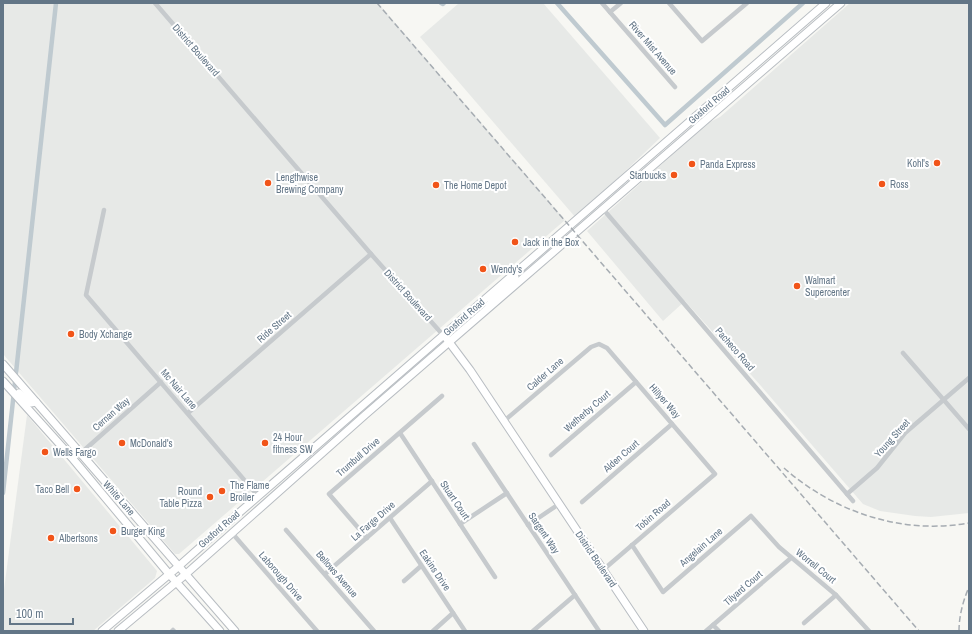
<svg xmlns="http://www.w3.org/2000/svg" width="972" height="634" font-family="'Archivo Narrow',sans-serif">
<rect width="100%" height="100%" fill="#f7f7f3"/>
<g fill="#e7e9e7">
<path d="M3 3H378L565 220 179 554H175L3 354Z"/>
<path d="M459 3H543L660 138 576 218 420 37Z"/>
<path d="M850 3H969V513L931 517 915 516 880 511 863 504 761 386 685 301 663 321 587 231 708 123 720 117Z"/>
<path d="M27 415 157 571 155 578 93 631H3V597Z"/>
</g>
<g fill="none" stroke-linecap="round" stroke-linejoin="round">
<g stroke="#bfcad0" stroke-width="4.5">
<path d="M441 3 443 4 444 3"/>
<path d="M557 3 665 125 803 3"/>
<path d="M3 493 56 3"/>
</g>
<g stroke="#b8bdc2" stroke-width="9">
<g id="secondary">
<path d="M489 306 493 298 513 281 515 277 514 273"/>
<path d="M446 338 470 370 644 631"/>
<path d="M3 364 235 631"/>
<path d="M3 381 73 459 169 574 220 631"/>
<path d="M19 393 31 403 36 402"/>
<path d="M102 631 179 566 225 525 826 3"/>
<path d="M118 631 186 574 365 415 841 3"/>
</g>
</g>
<g stroke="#c6cacd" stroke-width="4.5">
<path d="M155 3 371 254 443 335"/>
<path d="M602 3 675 87"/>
<path d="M669 3 702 41 747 3"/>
<path d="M610 12 621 3"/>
<path d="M603 209 853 501"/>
<path d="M104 210 86 295 258 496"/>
<path d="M903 353 969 429"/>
<path d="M188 413 371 254"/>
<path d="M504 421 591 347 599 344 607 348 715 474 603 570"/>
<path d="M400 433 495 577"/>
<path d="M474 444 599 631"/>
<path d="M551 455 636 382"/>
<path d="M73 459 81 453 161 382"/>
<path d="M847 494 877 468 905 433 969 378"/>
<path d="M582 502 672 424"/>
<path d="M390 518 465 631"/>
<path d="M460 524 507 493"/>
<path d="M528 525 559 504"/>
<path d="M286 530 374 631"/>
<path d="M232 533 317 631"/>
<path d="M367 538 329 494 442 396"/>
<path d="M632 545 663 592 751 516 779 547 836 595 869 631"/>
<path d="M325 574 432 481"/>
<path d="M404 581 421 566"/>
<path d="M804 623 836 595"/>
<path d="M713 625 719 631"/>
<path d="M172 631 173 630 174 631"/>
<path d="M433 631 453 613"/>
<path d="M533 631 575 595"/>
<path d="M706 631 791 558"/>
</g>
<use href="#secondary" stroke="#fff" stroke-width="7"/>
<g stroke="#a6acb2" stroke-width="1.5" stroke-dasharray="6 3" stroke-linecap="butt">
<path d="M377 3 919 631"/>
<path d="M784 468C834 512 902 535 969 523"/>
<path d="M959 631C959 616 963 601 969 587"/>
</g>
</g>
<g fill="#f15419" stroke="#fff" stroke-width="1.5">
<circle cx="937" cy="163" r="4"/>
<circle cx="692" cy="164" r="4"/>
<circle cx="674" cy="175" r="4"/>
<circle cx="268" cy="183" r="4"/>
<circle cx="882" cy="184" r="4"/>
<circle cx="436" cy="185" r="4"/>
<circle cx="515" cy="242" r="4"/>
<circle cx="483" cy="269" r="4"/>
<circle cx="797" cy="286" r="4"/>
<circle cx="71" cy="334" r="4"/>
<circle cx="122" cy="443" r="4"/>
<circle cx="265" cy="443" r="4"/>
<circle cx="45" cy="452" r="4"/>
<circle cx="77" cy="489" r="4"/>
<circle cx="222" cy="491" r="4"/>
<circle cx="210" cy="497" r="4"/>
<circle cx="113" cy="531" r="4"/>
<circle cx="51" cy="538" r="4"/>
</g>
<g text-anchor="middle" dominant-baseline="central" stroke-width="4" stroke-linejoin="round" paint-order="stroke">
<g font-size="10" fill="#637687" stroke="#fff">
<text transform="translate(653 48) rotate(49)">River Mist Avenue</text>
<text transform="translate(196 50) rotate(49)">District Boulevard</text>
<text transform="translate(709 105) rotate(-41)">Gosford Road</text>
<text transform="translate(408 295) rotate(48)">District Boulevard</text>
<text transform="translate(464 317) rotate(-41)">Gosford Road</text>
<text transform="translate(274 327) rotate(-41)">Ride Street</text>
<text transform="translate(735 349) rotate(49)">Pacheco Road</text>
<text transform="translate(545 374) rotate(-41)">Calder Lane</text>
<text transform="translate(179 389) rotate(49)">Mc Nair Lane</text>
<text transform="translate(665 401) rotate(49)">Hillyer Way</text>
<text transform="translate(587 411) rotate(-41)">Wetherby Court</text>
<text transform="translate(111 414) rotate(-41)">Cernan Way</text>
<text transform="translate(892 438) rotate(-48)">Young Street</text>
<text transform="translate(621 456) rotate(-41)">Alden Court</text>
<text transform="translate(358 457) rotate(-41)">Trumbull Drive</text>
<text transform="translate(119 498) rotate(49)">White Lane</text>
<text transform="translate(455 500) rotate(56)">Stuart Court</text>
<text transform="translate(653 515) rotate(-41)">Tobin Road</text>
<text transform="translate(373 521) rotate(-41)">La Farge Drive</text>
<text transform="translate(219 529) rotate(-41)">Gosford Road</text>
<text transform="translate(544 533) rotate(56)">Sargent Way</text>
<text transform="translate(701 547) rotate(-41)">Angelain Lane</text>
<text transform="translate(596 559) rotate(56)">District Boulevard</text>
<text transform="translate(816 566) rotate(39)">Worrell Court</text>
<text transform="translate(435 570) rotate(56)">Eakins Drive</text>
<text transform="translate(337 574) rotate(49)">Bellows Avenue</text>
<text transform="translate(281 576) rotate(49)">Laborough Drive</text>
<text transform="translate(743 588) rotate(-41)">Tilyard Court</text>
</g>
<g font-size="10" fill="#637687" stroke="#fff" text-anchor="start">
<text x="929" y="163" text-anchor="end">Kohl's</text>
<text x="700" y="164">Panda Express</text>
<text x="666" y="175" text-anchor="end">Starbucks</text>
<text x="276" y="177">Lengthwise<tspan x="276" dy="12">Brewing Company</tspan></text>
<text x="890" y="184">Ross</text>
<text x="444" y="185">The Home Depot</text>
<text x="523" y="242">Jack in the Box</text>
<text x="491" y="269">Wendy's</text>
<text x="805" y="280">Walmart<tspan x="805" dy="12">Supercenter</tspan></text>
<text x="79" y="334">Body Xchange</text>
<text x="273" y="437">24 Hour<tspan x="273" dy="12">fitness SW</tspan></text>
<text x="130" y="443">McDonald's</text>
<text x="53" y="452">Wells Fargo</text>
<text x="230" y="485">The Flame<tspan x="230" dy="12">Broiler</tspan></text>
<text x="69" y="489" text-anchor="end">Taco Bell</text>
<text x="202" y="491" text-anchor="end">Round<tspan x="202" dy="12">Table Pizza</tspan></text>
<text x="121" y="531">Burger King</text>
<text x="59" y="538">Albertsons</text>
</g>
</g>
<rect width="972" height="634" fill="none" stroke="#637687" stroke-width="8"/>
<path d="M10 618v6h63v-6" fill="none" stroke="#637687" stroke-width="2"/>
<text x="16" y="618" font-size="12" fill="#637687" stroke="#ffffff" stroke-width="3" paint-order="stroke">100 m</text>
</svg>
